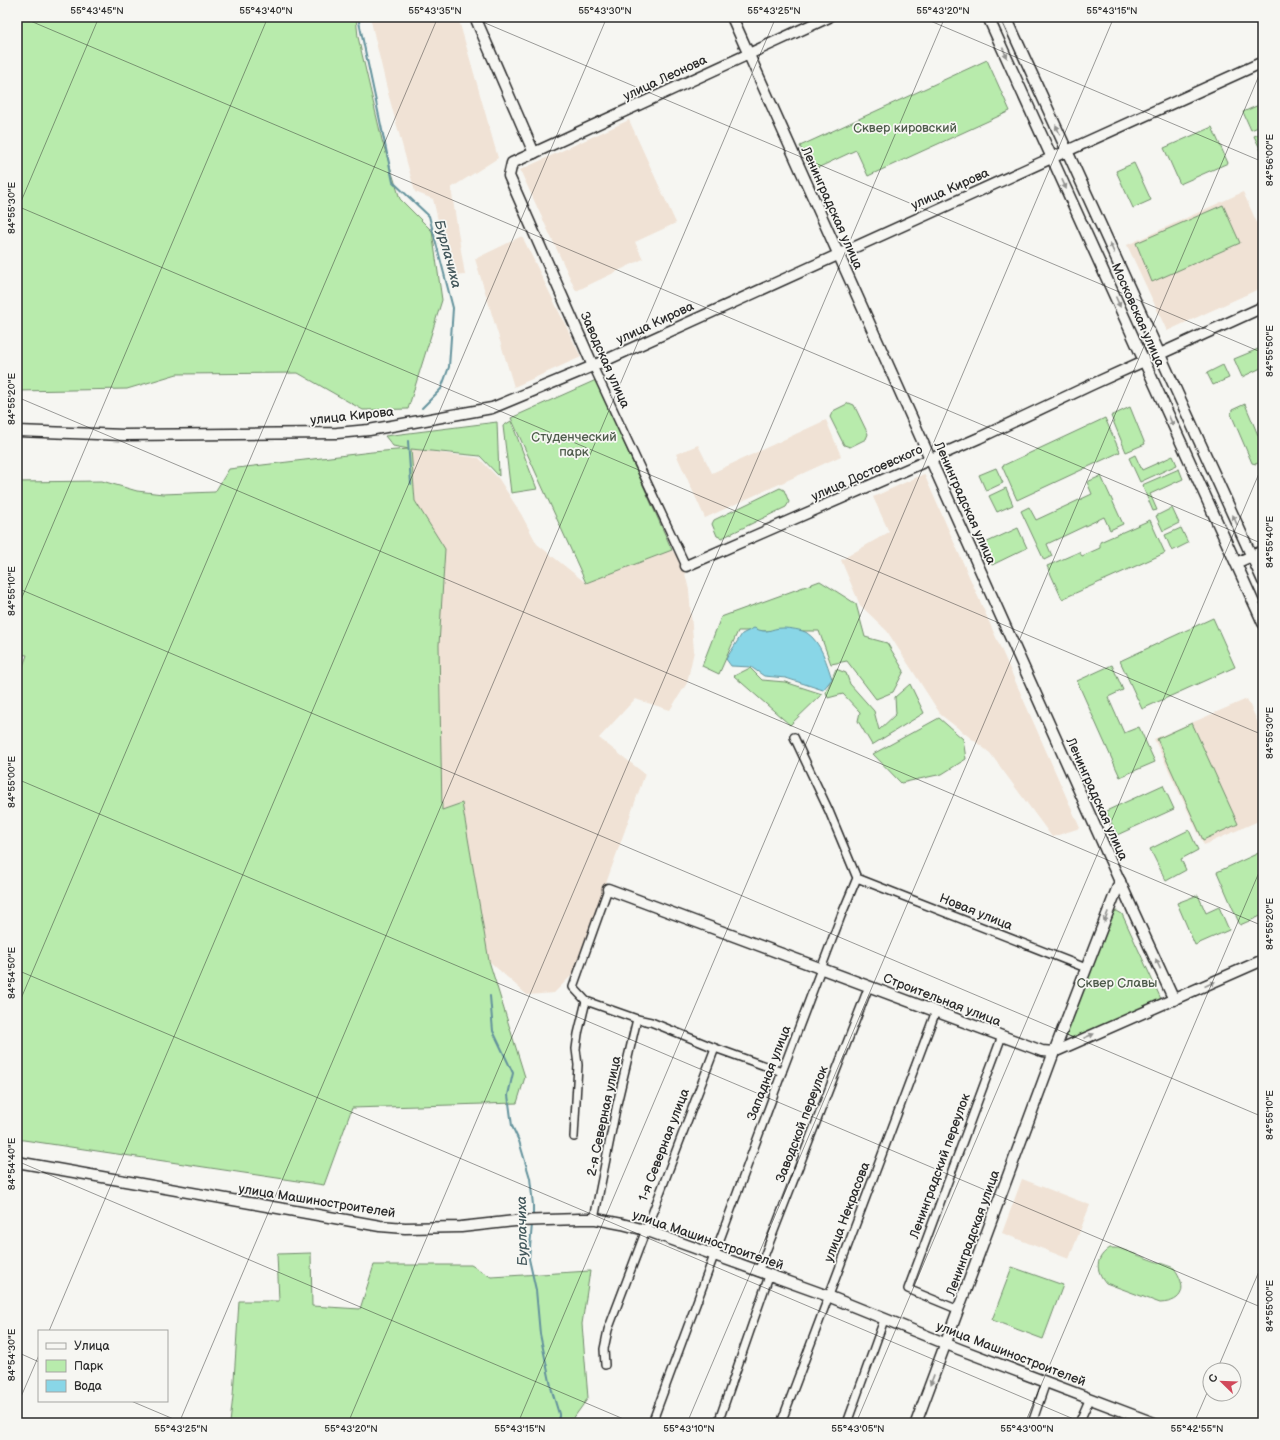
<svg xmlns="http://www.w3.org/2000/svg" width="1280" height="1440" font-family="'Balsamiq Sans',sans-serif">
<rect width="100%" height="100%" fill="#f6f6f2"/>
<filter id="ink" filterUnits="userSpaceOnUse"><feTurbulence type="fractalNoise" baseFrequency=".025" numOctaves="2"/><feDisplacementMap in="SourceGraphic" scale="8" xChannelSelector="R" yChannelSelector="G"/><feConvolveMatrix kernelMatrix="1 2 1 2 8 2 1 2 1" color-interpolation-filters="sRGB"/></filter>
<g filter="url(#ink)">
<g fill="#f0e2d5">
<path d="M370 17H458L498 158 451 188 465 275 451 276 433 199 415 192 388 93Z"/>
<path d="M629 120 676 223 635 242 643 259 576 291 520 170Z"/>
<path d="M1243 192 1263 236V287L1167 331 1127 245Z"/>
<path d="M522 236 581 357 514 387 475 259Z"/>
<path d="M826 420 841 456 705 518 676 454 698 445 712 473Z"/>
<path d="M411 449 479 458 499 479 521 514 537 544 586 583 672 550 683 565 689 590 694 651 687 683 670 710 635 699 599 738 645 774 574 973 554 993 527 995 489 961 462 803 442 810 439 645 445 549 415 501Z"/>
<path d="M924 474 1080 828 1052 837 990 753 941 715 887 631 860 605 841 560 889 532 873 497Z"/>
<path d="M1247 699 1260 727 1263 726V819L1204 845 1154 739Z"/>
<path d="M1022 1179 1090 1205 1069 1259 1002 1233Z"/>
</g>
<g fill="#b8ebac" stroke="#728b6c">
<path d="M17 17H356L358 37 382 140 400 199 432 231 442 300 408 409 363 410 298 373 177 374 127 389 17 391Z"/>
<path d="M987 60 1010 111 868 176 856 150 811 171 800 146Z"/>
<path d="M1261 104 1263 108V125L1251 130 1243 112Z"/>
<path d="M1212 127 1228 163 1180 184 1164 148Z"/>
<path d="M1263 132V155L1254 136Z"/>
<path d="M1134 163 1151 200 1133 208 1116 171Z"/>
<path d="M1223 205 1240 243 1152 282 1136 243Z"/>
<path d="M1263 347V371L1261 368 1242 377 1234 359Z"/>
<path d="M1223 365 1229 378 1213 385 1207 373Z"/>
<path d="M596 380 672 550 586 583 511 418Z"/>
<path d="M849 403 854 405 868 434 866 439 850 447 844 445 830 417 833 411Z"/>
<path d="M1245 404 1263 447V461L1256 464 1252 463 1231 414 1232 410Z"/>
<path d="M1130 407 1145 444 1126 452 1111 416Z"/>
<path d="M1105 418 1120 452 1017 500 1002 466Z"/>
<path d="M511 421 537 489 511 493 503 426Z"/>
<path d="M497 422 499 476 480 456 411 449 415 501 445 549 439 645 442 810 462 803 489 961 525 1077 517 1103 352 1108 324 1185 17 1139V682L27 655 17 654V482L102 481 137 491 163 494 215 492 229 469 372 452 409 449 393 446 385 436Z"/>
<path d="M1135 455 1142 470 1173 456 1177 465 1140 482 1129 458Z"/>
<path d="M996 468 1003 483 986 491 979 475Z"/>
<path d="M1179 469 1183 479 1150 494 1157 510 1153 511 1142 485Z"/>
<path d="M1101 476 1123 524 1110 530 1104 517 1047 544 1052 556 1044 560 1021 511 1029 507 1036 520 1092 494 1087 482Z"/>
<path d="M780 488 784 490 789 502 786 507 722 538 717 536 712 524 714 520Z"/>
<path d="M1006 488 1013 505 997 512 989 496Z"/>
<path d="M1172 508 1179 523 1163 531 1156 516Z"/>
<path d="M1150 520 1165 553 1062 599 1047 566 1079 552 1082 556 1100 548V542Z"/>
<path d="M1018 528 1027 548 992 565 983 544Z"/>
<path d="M1181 528 1188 543 1172 551 1165 535Z"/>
<path d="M820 581 856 604 865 637 887 643 904 671 893 692 876 699 847 661 831 664 819 631H738L719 674 702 666 721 617Z"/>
<path d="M1213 618 1235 667 1142 709 1120 661Z"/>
<path d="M1112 665 1123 690 1108 697 1124 733 1139 727 1155 762 1120 777 1077 681Z"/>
<path d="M750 668 762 680 785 682 822 694 790 725 734 676Z"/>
<path d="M836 669 846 673 850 684 874 711 879 730 896 714 895 697 910 684 924 713 872 745 858 721 860 712 843 694 828 698 826 692Z"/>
<path d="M939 718 963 739 966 759 942 774 901 783 873 754Z"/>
<path d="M1192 723 1238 824 1203 840 1157 739Z"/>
<path d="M1163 785 1174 809 1117 835 1106 811Z"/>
<path d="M1189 830 1198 850 1181 859 1186 870 1166 881 1150 849Z"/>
<path d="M1263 851V915L1240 925 1217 872Z"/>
<path d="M1198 895 1206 913 1219 907 1229 930 1195 945 1177 903Z"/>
<path d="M1117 911 1122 914 1161 999 1079 1037 1073 1038 1066 1035 1064 1031 1110 913Z"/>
<path d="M1110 1248H1118L1174 1268C1187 1286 1185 1302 1160 1303L1106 1283C1095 1270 1095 1258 1110 1248Z"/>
<path d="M311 1253 312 1306 360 1309 374 1265H471L491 1277 590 1271 582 1324 588 1398 570 1423H230L233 1396 239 1301H279L277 1254Z"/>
<path d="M1012 1267 1063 1285 1043 1339 992 1320Z"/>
</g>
<path fill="#89d6e7" stroke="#63929c" d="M754 628C769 635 769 628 783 628 789 628 803 630 807 633 821 642 827 664 832 679L823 690 786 678 764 676 751 667 731 666 726 659 742 634Z"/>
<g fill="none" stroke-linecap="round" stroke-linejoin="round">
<g stroke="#63929c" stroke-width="2">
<path d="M358 17 393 182 429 216 453 308 449 367 441 389 422 408"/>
<path d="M408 441 411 484"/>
<path d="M490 996 493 1031 513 1073 508 1095 512 1126 519 1141 530 1178 533 1205V1217"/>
<path d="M532 1224 529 1259 536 1290 540 1334 552 1391 559 1414V1423"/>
</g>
<g stroke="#2b2b2b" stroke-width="10">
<g id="street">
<path d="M593 366 686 566"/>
<path d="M857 878 1086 968"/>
<path d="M608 889 573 987 586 1001 637 1019 651 1022 715 1048 782 1072"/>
<path d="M574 1137 578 1065 576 1049 578 1034 586 1001"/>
<path d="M596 1219 595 1214 617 1104 637 1019"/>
<path d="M758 1272 869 986"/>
<path d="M959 1310 908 1289 1002 1036"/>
<path d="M605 1365 604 1349 608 1330 715 1048"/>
<path d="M652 1423 782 1072 841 916 857 878 829 811 794 737"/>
<path d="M718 1423 769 1276"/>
<path d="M781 1423 936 1011"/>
<path d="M847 1423 884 1320"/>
<path d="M1032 1423 1046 1382"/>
<path d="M1079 1423 1090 1398"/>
</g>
</g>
<g stroke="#2b2b2b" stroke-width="13">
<g id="secondary">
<path d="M475 17 534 153"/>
<path d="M732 17 1134 913 1174 1000"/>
<path d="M988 17 1263 623"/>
<path d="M1006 17 1263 581"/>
<path d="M1160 354 1263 307"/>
<path d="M593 366 509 176 512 163 829 17"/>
<path d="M17 431 124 435 337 433 369 430 492 408 593 366 1263 62"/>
<path d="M1236 563 1263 551"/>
<path d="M686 566 979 438 1093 384 1144 361"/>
<path d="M608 889 1042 1051 1054 1052 1263 960"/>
<path d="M17 1162 380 1226 405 1228 461 1227 515 1221 580 1219H596L622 1224 645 1230 828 1296 959 1349 1154 1423"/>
<path d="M916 1423 1054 1052 1120 881"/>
</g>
</g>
<use href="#street" stroke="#f6f6f2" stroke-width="7"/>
<use href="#secondary" stroke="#f6f6f2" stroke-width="10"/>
</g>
<defs><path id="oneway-solid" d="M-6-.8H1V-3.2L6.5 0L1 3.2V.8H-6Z"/></defs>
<g fill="#90908e">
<use href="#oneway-solid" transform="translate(1005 53) rotate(66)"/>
<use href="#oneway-solid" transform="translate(1058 130) rotate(-114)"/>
<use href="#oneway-solid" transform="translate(1064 184) rotate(66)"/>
<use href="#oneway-solid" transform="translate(1112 248) rotate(-114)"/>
<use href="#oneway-solid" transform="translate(1118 302) rotate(66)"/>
<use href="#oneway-solid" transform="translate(1171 421) rotate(66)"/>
<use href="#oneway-solid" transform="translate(1235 520) rotate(-114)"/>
<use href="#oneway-solid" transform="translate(1106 917) rotate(111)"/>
<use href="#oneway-solid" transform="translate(1158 964) rotate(-115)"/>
<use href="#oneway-solid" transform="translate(1210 984) rotate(-24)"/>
<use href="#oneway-solid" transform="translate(1089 1036) rotate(-23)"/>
<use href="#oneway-solid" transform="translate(932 1380) rotate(111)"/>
</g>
</g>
<path fill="none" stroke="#2b2b2b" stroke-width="1" stroke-opacity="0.45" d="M21 17 1263 544M471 17 1263 353M921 17 1263 162M17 206 1263 735M17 211 99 17M17 397 1263 926M17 588 1263 1117M17 609 268 17M17 779 1263 1308M17 970 1083 1423M17 1008 438 17M17 1161 633 1423M49 1331 607 17M17 1352 39 1362M1217 1370 1263 1262M131 1401 183 1423M17 1406 39 1355M179 1423 776 17M348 1423 945 17M518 1423 1114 17M687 1423 1263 66M856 1423 1263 464M1025 1423 1263 863M1194 1423 1210 1386"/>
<g text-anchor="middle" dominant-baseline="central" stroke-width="3.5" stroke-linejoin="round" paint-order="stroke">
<g font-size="13" fill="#2b2b2b" stroke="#f6f6f2">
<text transform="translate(665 78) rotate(-25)">улица Леонова</text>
<text transform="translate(950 189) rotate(-24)">улица Кирова</text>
<text transform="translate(832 208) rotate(66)">Ленинградская улица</text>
<text transform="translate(1138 315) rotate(66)">Московская улица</text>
<text transform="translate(655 323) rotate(-25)">улица Кирова</text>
<text transform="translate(605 360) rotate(66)">Заводская улица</text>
<text transform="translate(352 416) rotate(-6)">улица Кирова</text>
<text transform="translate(867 473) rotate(-24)">улица Достоевского</text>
<text transform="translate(965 503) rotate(66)">Ленинградская улица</text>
<text transform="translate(1097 799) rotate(66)">Ленинградская улица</text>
<text transform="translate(976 912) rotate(22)">Новая улица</text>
<text transform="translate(942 1000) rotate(21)">Строительная улица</text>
<text transform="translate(769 1073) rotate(-69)">Западная улица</text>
<text transform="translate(604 1116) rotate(-78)">2-я Северная улица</text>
<text transform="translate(802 1124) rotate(-69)">Заводской переулок</text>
<text transform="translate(664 1145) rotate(-69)">1-я Северная улица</text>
<text transform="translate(940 1166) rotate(-70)">Ленинградский переулок</text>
<text transform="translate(317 1201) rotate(9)">улица Машиностроителей</text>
<text transform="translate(847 1212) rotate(-69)">улица Некрасова</text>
<text transform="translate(973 1233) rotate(-70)">Ленинградская улица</text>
<text transform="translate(708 1240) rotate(19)">улица Машиностроителей</text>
<text transform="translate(1011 1354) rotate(21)">улица Машиностроителей</text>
</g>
<g font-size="13" fill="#4e5b4b" stroke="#f6f6f2">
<text x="905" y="128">Сквер кировский</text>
<text x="574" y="437">Студенческий<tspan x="574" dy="15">парк</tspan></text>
<text x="1117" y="983">Сквер Славы</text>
</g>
<g font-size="14" font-style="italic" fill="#42565a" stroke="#f6f6f2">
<text transform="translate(448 254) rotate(75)">Бурлачиха</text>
<text transform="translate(522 1231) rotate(-91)">Бурлачиха</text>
</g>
</g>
<rect width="1280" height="1440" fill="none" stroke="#f6f6f2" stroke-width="44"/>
<rect x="38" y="1330" width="130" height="72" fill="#f6f6f2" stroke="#a5a5a2"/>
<rect x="46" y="1343" width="20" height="6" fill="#f6f6f2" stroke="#a5a5a2"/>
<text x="74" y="1350" font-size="12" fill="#2b2b2b">Улица</text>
<rect x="46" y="1360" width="20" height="12" fill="#b8ebac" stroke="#a5a5a2"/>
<text x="74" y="1370" font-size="12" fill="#2b2b2b">Парк</text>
<rect x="46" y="1380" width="20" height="12" fill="#89d6e7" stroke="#a5a5a2"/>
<text x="74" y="1390" font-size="12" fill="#2b2b2b">Вода</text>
<g transform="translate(1222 1382) rotate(293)"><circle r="19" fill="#f6f6f2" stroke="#a5a5a2"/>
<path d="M0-3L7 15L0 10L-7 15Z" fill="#d1495b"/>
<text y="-6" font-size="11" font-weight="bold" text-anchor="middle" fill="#2b2b2b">С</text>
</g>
<rect x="22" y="22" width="1236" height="1396" fill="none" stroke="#2b2b2b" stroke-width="1.5"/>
<g font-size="10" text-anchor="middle" fill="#2b2b2b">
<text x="97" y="14">55°43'45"N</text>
<text x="266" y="14">55°43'40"N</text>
<text x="435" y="14">55°43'35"N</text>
<text x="605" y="14">55°43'30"N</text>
<text x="774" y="14">55°43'25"N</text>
<text x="943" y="14">55°43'20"N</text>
<text x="1112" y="14">55°43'15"N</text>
<text transform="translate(1269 160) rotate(-90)" y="4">84°56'00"E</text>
<text transform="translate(11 208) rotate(-90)" y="4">84°55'30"E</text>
<text transform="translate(1269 351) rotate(-90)" y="4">84°55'50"E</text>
<text transform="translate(11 399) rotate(-90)" y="4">84°55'20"E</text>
<text transform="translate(1269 542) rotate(-90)" y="4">84°55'40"E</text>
<text transform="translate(11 591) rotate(-90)" y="4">84°55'10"E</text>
<text transform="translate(1269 733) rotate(-90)" y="4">84°55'30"E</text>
<text transform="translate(11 782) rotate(-90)" y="4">84°55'00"E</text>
<text transform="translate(1269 924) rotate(-90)" y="4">84°55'20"E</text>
<text transform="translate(11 973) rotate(-90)" y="4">84°54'50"E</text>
<text transform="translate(1269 1115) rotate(-90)" y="4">84°55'10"E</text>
<text transform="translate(11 1164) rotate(-90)" y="4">84°54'40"E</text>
<text transform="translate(1269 1306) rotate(-90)" y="4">84°55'00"E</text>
<text transform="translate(11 1355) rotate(-90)" y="4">84°54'30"E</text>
<text x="181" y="1432">55°43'25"N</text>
<text x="351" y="1432">55°43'20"N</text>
<text x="520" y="1432">55°43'15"N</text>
<text x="689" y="1432">55°43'10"N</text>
<text x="858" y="1432">55°43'05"N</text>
<text x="1027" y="1432">55°43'00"N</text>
<text x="1197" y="1432">55°42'55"N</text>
</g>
</svg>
